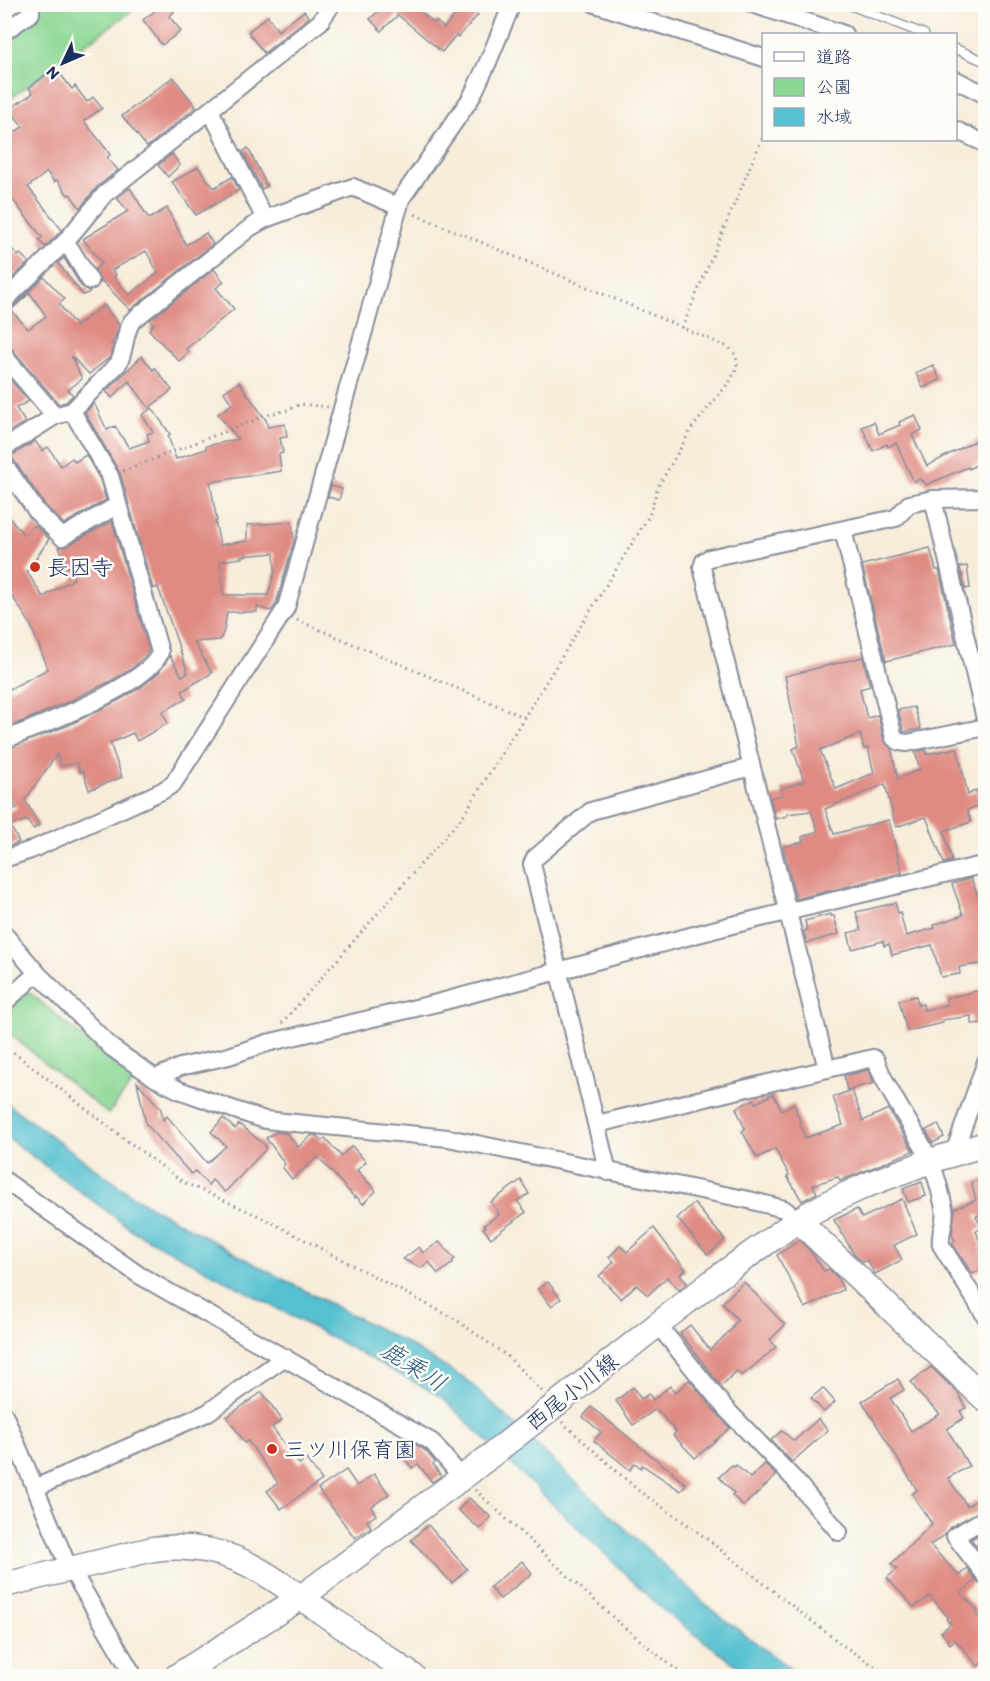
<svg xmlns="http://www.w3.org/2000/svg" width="990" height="1681" font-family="Itim,'Klee One',sans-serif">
<rect width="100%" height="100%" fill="#fdfcf7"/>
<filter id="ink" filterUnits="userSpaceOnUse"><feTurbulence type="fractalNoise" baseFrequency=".0167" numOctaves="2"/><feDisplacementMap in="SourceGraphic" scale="12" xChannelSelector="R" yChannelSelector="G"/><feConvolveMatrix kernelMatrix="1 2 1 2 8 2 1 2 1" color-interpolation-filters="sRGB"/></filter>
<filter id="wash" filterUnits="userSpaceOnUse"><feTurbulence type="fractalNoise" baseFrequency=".008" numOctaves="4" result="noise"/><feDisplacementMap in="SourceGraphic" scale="24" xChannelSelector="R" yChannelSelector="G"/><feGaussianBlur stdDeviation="1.35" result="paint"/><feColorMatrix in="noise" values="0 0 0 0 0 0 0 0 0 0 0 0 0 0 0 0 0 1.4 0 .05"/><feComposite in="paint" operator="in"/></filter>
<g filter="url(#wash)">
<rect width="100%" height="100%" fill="#f7edda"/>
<g fill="#8bd794" stroke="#538379" stroke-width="1.5">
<path d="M39 5H140L5 102V41L39 14Z"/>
<path d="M28 991 134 1081 108 1114 5 1030 4 1015Z"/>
</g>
<path fill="#56c1d0" stroke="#387897" stroke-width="1.5" d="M5 1102 137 1199 269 1272 404 1342 468 1381 712 1610 800 1676H751L664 1611 440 1396 135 1232 5 1136Z"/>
<g id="blocks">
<g fill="#df8b83" fill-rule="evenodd">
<path d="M152 4H168L174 12 169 16 181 31 162 45 143 20 156 10Z"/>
<path d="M386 4H412L434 23 436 21 444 28 464 4 478 15 458 37 456 35 442 52 398 15 381 31 370 19Z"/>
<path d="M304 11 309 17 264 53 248 32 268 16 278 31Z"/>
<path d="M55 67 72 89 75 86 87 102 93 97 102 108 84 121 107 150 110 155 107 158 118 170 97 187 80 208 70 194 68 195 57 180 54 182 47 172 28 187 62 230 45 247 39 240 42 237 12 199 4 204V139L23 127 10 109 33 93 29 88Z"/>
<path d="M173 77 196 107 147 147 122 116Z"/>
<path d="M248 148 267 186 262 189 243 152Z"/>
<path d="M172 154 180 165 168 177 158 165Z"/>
<path d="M198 167 214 188 232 177 239 190 196 215 172 182Z"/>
<path d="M130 188 149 219 167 208 186 245 206 233 213 244 130 310 102 281 100 283 95 269 102 263 83 239 128 211 117 198ZM146 251 158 273 129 295 114 277 116 275 112 270Z"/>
<path d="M4 240 18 256 20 254 29 262 4 286Z"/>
<path d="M64 258 81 286 90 291 88 293 83 295 58 263Z"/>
<path d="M214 269 224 282 216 288 234 309 186 349 189 352 179 361 149 330 154 324 150 320Z"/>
<path d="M44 277 65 299 59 304 76 326 104 305 119 325 114 340 111 343 114 345 109 358 89 374 71 356 82 379 68 390 73 395 66 402 59 404 12 349 4 346V311L11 309ZM30 293 46 316 28 329 11 310Z"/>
<path d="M142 356 153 370 155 368 172 390 149 408 129 381 112 398 106 391Z"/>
<path d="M933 365 940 380 923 388 916 373Z"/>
<path d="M4 373 29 401 16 408 25 422 4 435Z"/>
<path d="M239 382 266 420 268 427 285 424 287 437 280 438 283 453 279 454 281 471 210 482 217 521H215L220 545 247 541V525L292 522 294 541 276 604 271 611 257 607V612H227L224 630 220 640 194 642 212 673 182 691 186 699 162 712 168 723 137 741 133 733 110 743 122 777 89 790 83 771 80 772 77 763 61 766 57 754 25 800 39 825 33 829 27 820 10 825 19 842 7 847 4 841V814L17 808 7 796 4 789V750L69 725 121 699 143 686 159 672 170 656 182 676 188 673 158 587 153 589 120 473 85 413 94 403 107 430 115 426 129 448 149 441 147 434 153 432 142 415 152 408 170 434 168 436 176 459 206 449V446L238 439 218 414 232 404 224 392ZM274 553 275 571 268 595H223L220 561 242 558 241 556Z"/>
<path d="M915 415 922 430 912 435 927 466 986 435V459L969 469 968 467 926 485 924 481 922 482 920 479 914 482 896 443 888 447 887 444 873 451 862 427 874 422 879 434 900 425 899 422Z"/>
<path d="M35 441 42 451 48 447 61 466 72 458 75 462 86 455 100 480 106 500 64 524 45 505 11 456Z"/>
<path d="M331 486 342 489 339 500 328 497Z"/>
<path d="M4 511 24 535 35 525 49 539 27 572 43 597 74 579 59 547 67 546 112 521 149 650 144 657 131 669 111 681 61 705 4 729V692L48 669 30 623 4 584Z"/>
<path d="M930 548 936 570H939L956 644 886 661 862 565Z"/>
<path d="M967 566 970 588 965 589 960 567Z"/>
<path d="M863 657 870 686 860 689 867 718 878 715 884 741 891 748 898 779 920 769 915 752 926 750 927 754 957 748 968 795 976 790 981 805 967 810 971 822 944 831 952 861 944 863 926 817 896 827 885 784 825 809 834 834 889 820 902 873 796 899 783 847 803 842 802 837 818 831 811 811 787 814V816L776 819 770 798 782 795 781 789 804 781 793 749 799 746 785 676ZM860 734 864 749 868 748 874 773 836 789 820 750Z"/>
<path d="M914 707 921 729 904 732 898 710Z"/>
<path d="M971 878 986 917V963L959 967 960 974 941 977 932 945 892 955 889 944 884 946 883 941 852 949 848 933 861 930 856 912 895 903 898 913 900 912 906 936 935 928 934 925 963 915 952 884Z"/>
<path d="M831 914V916H834L839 934 807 943 804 931 807 930 805 921Z"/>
<path d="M986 989V1023L971 1024V1016L942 1020 943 1023 907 1031 899 1000 916 996 918 1005 923 1004 924 1010 947 1005 946 998Z"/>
<path d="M869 1070 874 1083 847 1090 844 1076Z"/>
<path d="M137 1082 161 1109 163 1120 167 1116 207 1163 226 1146 211 1132 223 1118 235 1129 239 1124 265 1145V1150L225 1192 212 1180 208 1185 195 1171 191 1174 146 1124Z"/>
<path d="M852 1090 863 1121 888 1109 913 1151 840 1181 838 1177 813 1185 817 1193 802 1201 787 1176 789 1175 775 1149 757 1158 742 1131 745 1129 736 1108 754 1099 756 1103 773 1094 782 1110 794 1103 805 1138 843 1125 833 1097Z"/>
<path d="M938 1124 944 1137 933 1143 926 1130Z"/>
<path d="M276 1132 286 1133 298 1147 312 1135 318 1136 322 1141 325 1138 341 1156 352 1146 366 1162 357 1170 376 1191 363 1204 356 1196 355 1198 318 1157 292 1179 282 1167 285 1164 266 1138Z"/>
<path d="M986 1178V1221H982L980 1215 976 1216 982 1228 976 1231 982 1247 980 1248 986 1260V1268L972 1274 952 1243 955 1241 952 1235 955 1208 976 1200 971 1182Z"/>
<path d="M521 1180 529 1194 517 1201 526 1212 491 1238 483 1228 486 1227 484 1225 499 1214 491 1202Z"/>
<path d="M922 1182 926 1196 908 1202 903 1189Z"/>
<path d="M902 1199 917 1234 894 1245 902 1260 875 1274 867 1260 863 1262 854 1254 834 1220 857 1209 862 1218Z"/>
<path d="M694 1203 725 1240 709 1254H707L677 1218Z"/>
<path d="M654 1228 686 1270 680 1274 687 1283 679 1290 667 1277 648 1295 636 1285 621 1299 599 1276 614 1262 609 1257 620 1246 627 1252Z"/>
<path d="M799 1240 810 1251 824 1271 829 1269 837 1277 843 1290 805 1308 777 1255Z"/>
<path d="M439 1242 455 1259 452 1261 453 1263 438 1274 429 1262 421 1268 403 1259 419 1247 423 1253Z"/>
<path d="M548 1282 561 1299 551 1306 538 1289Z"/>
<path d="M744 1282 785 1325 770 1340 776 1347 742 1376 737 1371 721 1386 680 1333 690 1325 710 1350 734 1327 732 1326 738 1320 722 1303Z"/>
<path d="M931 1367 958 1393 966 1408 960 1411 964 1418 947 1429 969 1466 948 1478 967 1506 986 1494V1508L950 1527 945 1535 930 1545 959 1576 967 1568 976 1580 961 1593 978 1611 975 1613 986 1624V1659L978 1666 955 1640 950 1644 941 1632 951 1624 946 1619 948 1617 930 1596 914 1607 887 1578 897 1569 891 1564 932 1524 912 1494 917 1490 862 1401 898 1379 904 1390 890 1398 911 1431 940 1414 919 1394 911 1382Z"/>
<path d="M689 1380 730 1428 695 1458 673 1435 676 1432 656 1409 633 1425 616 1401 633 1387 641 1399 649 1394 653 1400 670 1386 675 1393Z"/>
<path d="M823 1388 835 1402 824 1412 811 1398Z"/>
<path d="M262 1392 282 1420 272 1427 299 1464 306 1459 322 1480 281 1509 267 1491 278 1483 248 1441 245 1443 227 1417Z"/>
<path d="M591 1407 663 1465 673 1471 672 1473 686 1484 681 1491 642 1465 641 1468 635 1463 630 1470 594 1441 601 1432 583 1417Z"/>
<path d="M818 1419 828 1430 792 1462 771 1440 782 1431 794 1441Z"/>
<path d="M410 1441 425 1450 435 1462 433 1464 441 1476 432 1482 418 1464 412 1468 398 1450Z"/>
<path d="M765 1464 776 1476 743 1506 732 1495 734 1493 719 1477 732 1465 734 1467 736 1465 750 1478Z"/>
<path d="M346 1470 357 1486 374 1474 389 1494 371 1507 376 1515 367 1521 371 1527 355 1538 318 1489Z"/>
<path d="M469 1498 491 1517 480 1529 458 1510Z"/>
<path d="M428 1525 467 1569 452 1583 411 1540Z"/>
<path d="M986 1530V1558L971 1539Z"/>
<path d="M522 1561 532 1573 500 1599 490 1587Z"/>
</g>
</g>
</g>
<g filter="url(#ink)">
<use href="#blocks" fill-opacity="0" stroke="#898e9c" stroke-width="1.5"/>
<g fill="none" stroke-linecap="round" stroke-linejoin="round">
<g stroke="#898e9c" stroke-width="11">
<g id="lane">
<path d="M847 4 924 34"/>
<path d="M956 49 986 62"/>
</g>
</g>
<g stroke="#898e9c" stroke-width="20">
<g id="street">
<path d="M595 4 764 58"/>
<path d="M752 4 844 34"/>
<path d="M4 32 31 13V4"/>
<path d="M956 80 986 95"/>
<path d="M210 110 265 219"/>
<path d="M956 130 986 144"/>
<path d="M65 242 72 251 90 281"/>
<path d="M4 301 65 242 105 194 320 22 332 4"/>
<path d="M4 356 55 416"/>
<path d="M4 448 55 416 72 411 118 364C126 351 123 335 132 321L251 227 265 219 353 187 399 207"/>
<path d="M4 464 37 512 62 537 118 505"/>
<path d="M933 499 986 723"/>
<path d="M843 530 894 738 900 742 907 743 986 727"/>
<path d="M4 740C35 728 153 683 160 652L110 476 72 411"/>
<path d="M4 859 31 850 162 791 173 784 286 608 401 199 471 98 488 62 512 4"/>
<path d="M4 934 37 973 112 1048 155 1078 179 1090 235 1110 265 1120 448 1138 749 1200 784 1209 798 1220"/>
<path d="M4 1003 37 973"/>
<path d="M827 1069 702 567 704 561 709 558 896 518 909 504 933 499 986 498"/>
<path d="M155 1078 180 1067 229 1056 267 1043 437 1003 732 925 986 864"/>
<path d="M597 1124 873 1058 876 1060C889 1097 915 1127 931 1163 937 1177 941 1194 944 1208 947 1221 939 1232 941 1245L986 1317"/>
<path d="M954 1153 986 1062"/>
<path d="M608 1172 532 864 535 858 591 811 751 767"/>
<path d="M4 1180 139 1275 432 1442 462 1478"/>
<path d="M658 1325 726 1409 793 1478 839 1532"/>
<path d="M4 1414 65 1559 134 1676"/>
<path d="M37 1487 207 1413 285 1357"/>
<path d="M986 1518 955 1536 986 1576"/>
</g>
</g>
<g stroke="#898e9c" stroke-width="27">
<g id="secondary">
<path d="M798 1220 986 1400"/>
<path d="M4 1585 153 1549C229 1540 265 1573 323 1613 353 1634 383 1655 413 1676"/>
<path d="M177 1676 300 1598 471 1471 717 1278 798 1220 832 1201 869 1184 930 1161 986 1144"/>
</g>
</g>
<g stroke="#898e9c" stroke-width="3" stroke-dasharray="1.5 4.5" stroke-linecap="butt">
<path d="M682 328 764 134"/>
<path d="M123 471 270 414 289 410 300 404 329 407"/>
<path d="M297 620 524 717"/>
<path d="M282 1023 463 816 649 516 658 487 692 428 730 381 737 368V360L734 353 728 347 412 213"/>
<path d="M4 1045 126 1140 183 1182 261 1217 455 1319 507 1356 542 1391"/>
<path d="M562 1422 639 1491 694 1529 841 1644 889 1676"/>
<path d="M475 1490 619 1623 684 1676"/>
</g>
<use href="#lane" stroke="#fff" stroke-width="8"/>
<use href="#street" stroke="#fff" stroke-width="16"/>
<use href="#secondary" stroke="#fff" stroke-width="24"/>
</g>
</g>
<g fill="#c8321e" stroke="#fdfcf7" stroke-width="2">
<circle cx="35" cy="567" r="6"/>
<circle cx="272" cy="1449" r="6"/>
</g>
<g text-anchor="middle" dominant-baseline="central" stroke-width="5" stroke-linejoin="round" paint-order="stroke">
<g font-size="22" fill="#1b2f5e" stroke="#fdfcf7" text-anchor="start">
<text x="47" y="567">長因寺</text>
<text x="284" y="1449">三ツ川保育園</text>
</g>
<g font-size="22" fill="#1b2f5e" stroke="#fdfcf7">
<text transform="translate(572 1392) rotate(-38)">西尾小川線</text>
</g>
<g font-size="24" font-style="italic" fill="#2d5b80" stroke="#fdfcf7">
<text transform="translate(414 1366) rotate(33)">鹿乗川</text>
</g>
</g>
<rect width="990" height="1681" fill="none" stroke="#fdfcf7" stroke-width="24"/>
<rect x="762" y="33" width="195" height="108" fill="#fdfcf7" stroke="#a3aaba" stroke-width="1.5"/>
<rect x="774" y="52" width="30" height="9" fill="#ffffff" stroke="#a3aaba" stroke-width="1.5"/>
<text x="816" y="63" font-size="18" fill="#1b2f5e">道路</text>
<rect x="774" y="78" width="30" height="18" fill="#8bd794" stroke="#a3aaba" stroke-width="1.5"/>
<text x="816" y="93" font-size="18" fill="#1b2f5e">公園</text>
<rect x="774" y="108" width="30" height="18" fill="#56c1d0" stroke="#a3aaba" stroke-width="1.5"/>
<text x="816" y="123" font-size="18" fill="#1b2f5e">水域</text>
<g transform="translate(63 63) rotate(226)" stroke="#fdfcf7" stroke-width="4.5" paint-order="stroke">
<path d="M0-4.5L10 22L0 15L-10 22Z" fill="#1b2f5e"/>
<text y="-9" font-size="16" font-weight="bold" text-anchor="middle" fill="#1b2f5e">N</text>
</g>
</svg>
